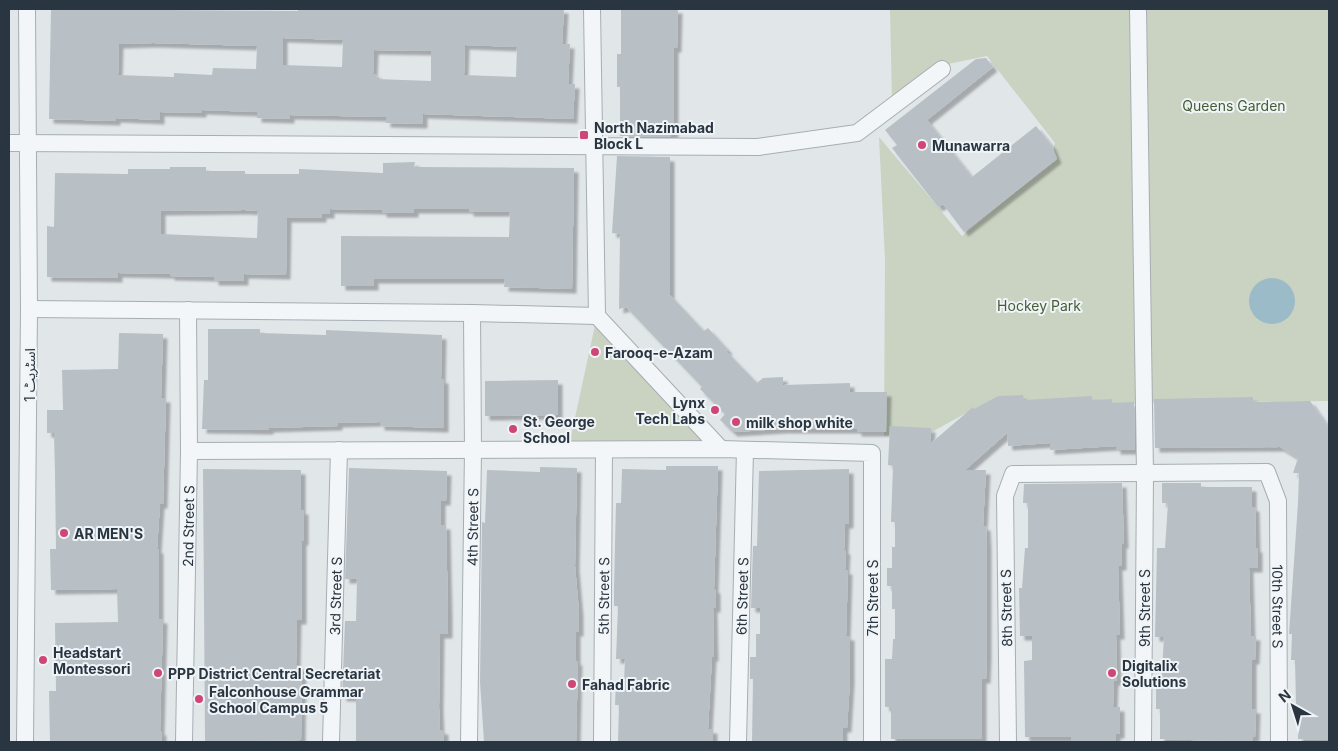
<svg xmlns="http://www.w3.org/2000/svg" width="1338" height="751" font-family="Inter,'Noto Sans Arabic',sans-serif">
<defs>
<filter id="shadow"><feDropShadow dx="4.5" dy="4.5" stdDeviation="1" flood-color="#0004"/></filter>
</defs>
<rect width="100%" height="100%" fill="#e1e6e9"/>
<g fill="#cad3c2">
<path d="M890 9H1329V401L1144 403 968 412 930 433 884 436 885 260 879 137 962 236 1051 163 1055 143 987 56 943 65 892 103Z"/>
<path d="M597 316 721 449 568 450Z"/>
</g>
<circle fill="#9cbbc9" cx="1272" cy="301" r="23"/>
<g fill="#b8c0c6" fill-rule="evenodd" filter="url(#shadow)">
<path d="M51 9 298 11V9H564L562 44H570L568 84H575L573 119 423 114V124L386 123V117L290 115V119L257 118V112L202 110V113L160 112V120L116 118V121L49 119ZM283 38 343 40 342 67 283 65ZM153 43 257 46 256 69 213 68 212 75 174 73V77L118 75 119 44ZM465 45 517 47 516 77 464 75ZM374 50 431 51V81L376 79 377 74H373Z"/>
<path d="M621 9H678L677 48H674V134H671V137L620 136V87H617V54H621Z"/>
<path d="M986 58 993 67 927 120 972 177 1036 126 1052 146 1057 159 964 232 943 204 938 207 892 148 897 145 885 130 976 59Z"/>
<path d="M617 156 670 157V295L704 331 708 328 728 350 726 351 757 383 763 378 783 377V385L850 383V392H887L886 432H857V429H783L733 432 720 420 725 414 700 389 702 387 626 307 619 309 620 234 612 233Z"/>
<path d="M415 162 414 167 574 168 572 289 504 287 505 279H374V286H341V236L509 237 510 212H469V209H414V213H382V210L330 209V214H322V218H287L286 275 244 274V281H214V277L170 276V274L118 273V278L47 277V226L54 227 55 173 128 174V169H170V167H206V171H245V174H299V169L383 173V163ZM244 210 258 211 257 238 161 234V211Z"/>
<path d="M208 329H260V333L326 335V330L442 335 441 379H444V428L380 426V422L338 423V426L269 428V430L202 429 204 380H208Z"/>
<path d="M119 333 163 334 161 398H166L165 433 163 504H160L157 549H159V619H163L160 731H162V742H50L49 691H56L55 623 118 622 117 589 51 590 50 549H56L55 474 54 433H47V410H63L62 370 118 369Z"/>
<path d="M558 380V415L485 416V381Z"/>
<path d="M1023 395 1024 400 1092 396V400L1112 399V403L1134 402 1135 450H1116V446L1050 450V443L1008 446 1007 433 965 470H986L983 526H986L987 545V656L986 679H982V739H891V707H885V659H892L893 639H895V609H892V586H887V568H892V547H895V522H891L893 466 888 465 890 426 931 428 930 444 973 407 974 409 998 396Z"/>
<path d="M1253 397V402L1310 401 1329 428V740L1298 739 1299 706H1296L1295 660H1291L1292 634H1289L1298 503 1299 473H1293L1298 458 1280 447 1155 448 1154 399Z"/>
<path d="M666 466H718L714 589H716V608H713L714 657H712L708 729H713V742H618L619 705H615L616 683H624L625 659H616L618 606H614V588L616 503H621L622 469 666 470Z"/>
<path d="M540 467 577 468 575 566 579 612V632H576V661H578L576 742H484L480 682 482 522 485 523 487 470 540 472Z"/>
<path d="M349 468 447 471 446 501H441V525H446L448 613V634H440L439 707 440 730H444V742H356V697H342L345 621H356L357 579H345Z"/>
<path d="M203 469 301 470V510H304V541H302V620H297L296 665 302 666 301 740 205 742Z"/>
<path d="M849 469V524H845L844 550H846L845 570H848L846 636H850V680L847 728H843V742H752L753 679H750V657H756V634H760V608H751L753 546H757L759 471Z"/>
<path d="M1122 483 1124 544H1122V566H1118L1120 635H1116L1117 681H1114L1113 707H1120V734H1116V742H1071V737H1025L1024 661 1032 660V636H1020L1019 588H1022L1025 548H1028V503H1023L1024 484Z"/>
<path d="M1162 483H1201V487H1252V507H1255L1256 548H1258V568H1249L1251 636H1256L1255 660H1252V709H1256L1255 737H1253V742L1160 739V709H1156V686H1161L1164 637H1155L1157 548H1165L1168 503H1162Z"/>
</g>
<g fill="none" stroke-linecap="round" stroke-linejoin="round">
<g stroke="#a6aeb3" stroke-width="18">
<g id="minor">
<path d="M592 9 597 316 721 449"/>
<path d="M1138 9 1145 474 1143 742"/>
<path d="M9 143 758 147 857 133 942 69"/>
<path d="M29 309 472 313 597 316"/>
<path d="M189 451 721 449 872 453V742"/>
<path d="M25 742 29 309 27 9"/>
<path id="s1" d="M184 742 189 451 188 310"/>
<path id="s2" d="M331 742 339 450"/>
<path id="s3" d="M469 742 473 450 472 313"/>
<path id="s4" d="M602 742 604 450"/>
<path id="s5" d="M738 742 745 450"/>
<path id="s6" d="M1008 742 1005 496 1013 474 1267 472 1278 501 1279 742"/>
</g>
</g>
<use href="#minor" stroke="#f3f6f8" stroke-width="16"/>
</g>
<g fill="#ce4675" stroke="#f0f4f7" stroke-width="2">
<rect x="579" y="130" width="10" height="10" rx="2.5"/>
<circle cx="922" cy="145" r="5"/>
<circle cx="595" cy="352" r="5"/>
<circle cx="715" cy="410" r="5"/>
<circle cx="736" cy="422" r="5"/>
<circle cx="513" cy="429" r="5"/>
<circle cx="64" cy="533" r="5"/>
<circle cx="43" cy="660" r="5"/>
<circle cx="158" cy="673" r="5"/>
<circle cx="1112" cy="673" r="5"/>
<circle cx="572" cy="684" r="5"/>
<circle cx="199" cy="699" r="5"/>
</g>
<g text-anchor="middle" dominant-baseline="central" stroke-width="4" stroke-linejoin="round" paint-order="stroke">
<g font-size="14" fill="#455d36" stroke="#f0f4f7">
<text x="1234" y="105">Queens Garden</text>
<text x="1039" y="305">Hockey Park</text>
</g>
<g font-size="14" font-weight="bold" fill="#293641" stroke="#f0f4f7" text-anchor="start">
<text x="594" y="127">North Nazimabad<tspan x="594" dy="16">Block L</tspan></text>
<text x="932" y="145">Munawarra</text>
<text x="605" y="352">Farooq-e-Azam</text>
<text x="705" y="402" text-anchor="end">Lynx<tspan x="705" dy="16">Tech Labs</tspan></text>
<text x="523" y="421">St. George<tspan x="523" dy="16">School</tspan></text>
<text x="746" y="422">milk shop white</text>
<text x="74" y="533">AR MEN'S</text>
<text x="53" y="652">Headstart<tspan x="53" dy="16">Montessori</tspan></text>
<text x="1122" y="665">Digitalix<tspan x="1122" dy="16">Solutions</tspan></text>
<text x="168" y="673">PPP District Central Secretariat</text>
<text x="582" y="684">Fahad Fabric</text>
<text x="209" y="691">Falconhouse Grammar<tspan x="209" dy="16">School Campus 5</tspan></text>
</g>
<g font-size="14" fill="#293641" stroke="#f0f4f7">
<text transform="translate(29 375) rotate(-90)">اسٹریٹ 1</text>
<text stroke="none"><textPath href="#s1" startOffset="216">2nd Street S</textPath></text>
<text stroke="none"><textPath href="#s3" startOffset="215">4th Street S</textPath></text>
<text stroke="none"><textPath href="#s2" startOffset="146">3rd Street S</textPath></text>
<text stroke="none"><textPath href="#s4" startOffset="146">5th Street S</textPath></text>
<text stroke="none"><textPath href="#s5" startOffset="146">6th Street S</textPath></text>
<text transform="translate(872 598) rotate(-90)">7th Street S</text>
<text stroke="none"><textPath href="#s6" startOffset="660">10th Street S</textPath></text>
<text transform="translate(1006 608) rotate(-91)">8th Street S</text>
<text transform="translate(1144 608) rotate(-90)">9th Street S</text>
</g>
</g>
<rect width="1338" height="751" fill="none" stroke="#293641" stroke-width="20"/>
<g transform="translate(1293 706) rotate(321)" stroke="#f0f4f7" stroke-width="4" paint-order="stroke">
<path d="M0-4L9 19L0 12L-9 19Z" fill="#293641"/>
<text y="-8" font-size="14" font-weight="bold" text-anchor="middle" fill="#293641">N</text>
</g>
</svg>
